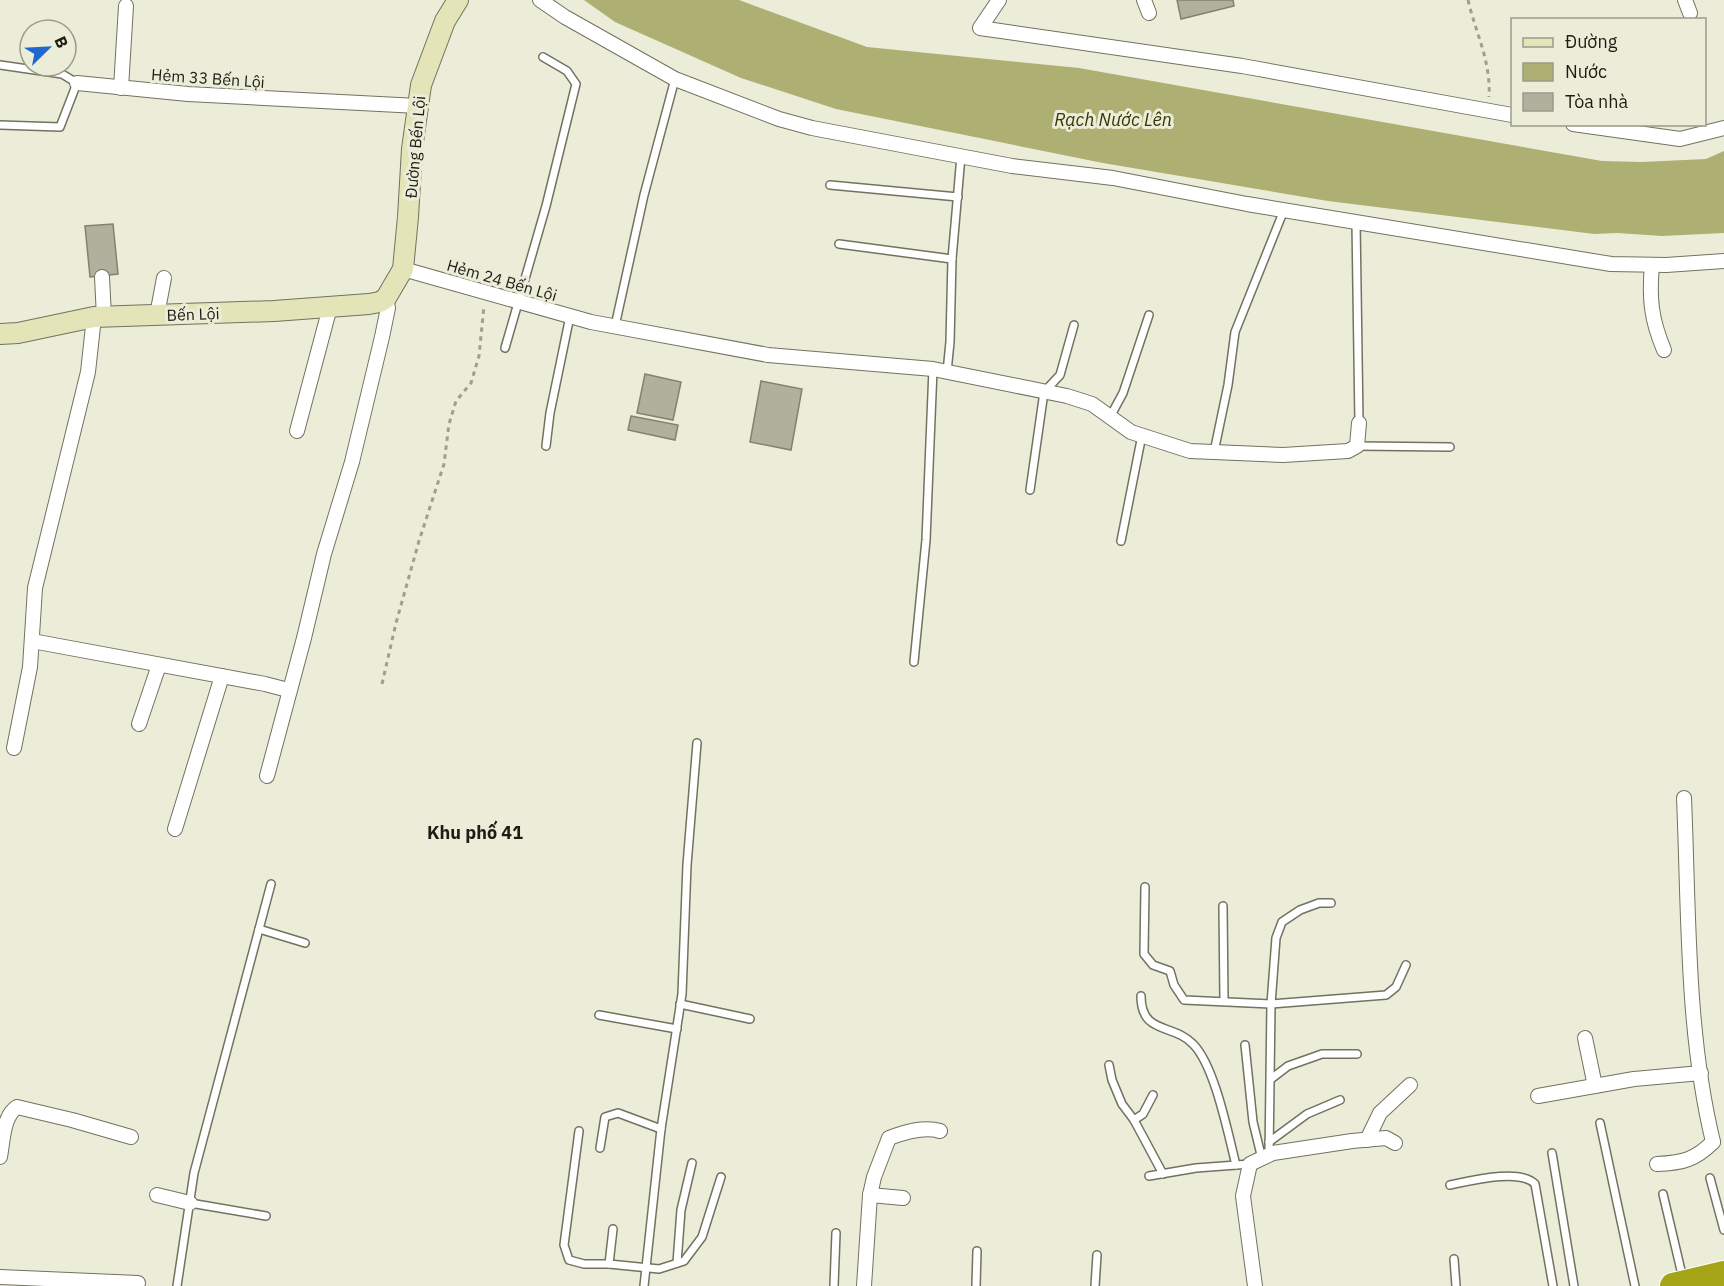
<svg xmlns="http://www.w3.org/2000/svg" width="1724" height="1286" font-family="'IBM Plex Sans',sans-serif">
<rect width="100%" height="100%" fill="#ecedd8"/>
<path fill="#aeaf72" d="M584 0H739L867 47 1079 68 1602 161 1642 162 1706 159 1724 151V233L1662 236 1617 233 1594 234 1328 201 1103 163 836 109 741 78 615 22Z"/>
<g fill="#b0b19d" stroke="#81826f" stroke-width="1.5">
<path d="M1177 0H1233L1234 6 1181 19Z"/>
<path d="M113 224 118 274 90 277 85 226Z"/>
<path d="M645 374 681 382 673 420 637 413Z"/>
<path d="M761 381 802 389 791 450 750 442Z"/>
<path d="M631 416 678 425 675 440 628 430Z"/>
</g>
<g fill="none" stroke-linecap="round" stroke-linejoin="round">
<g stroke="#717260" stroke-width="10">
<g id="lane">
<path d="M0 65 62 74 77 83 60 127 0 125"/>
<path d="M830 185 958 197"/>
<path d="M1356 222 1359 423"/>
<path d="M839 244 952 259"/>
<path d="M615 326 644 195 675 79"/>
<path d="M505 348 546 206 576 84 567 71 543 57"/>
<path d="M947 372 950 342 952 259 961 156"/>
<path d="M1110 417 1123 393 1149 315"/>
<path d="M546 446 550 413 570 316"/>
<path d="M1357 446 1450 447"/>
<path d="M1214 452 1228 385 1235 332 1284 210"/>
<path d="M1030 490 1044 392 1060 375 1074 325"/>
<path d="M1121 541 1142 435"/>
<path d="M914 662 926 540 933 369"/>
<path d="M1145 887 1144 954 1153 965 1170 971 1174 985 1184 1000 1271 1004 1386 995 1396 987 1406 965"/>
<path d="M1223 906 1224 1001"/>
<path d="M259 929 305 943"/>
<path d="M1141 996C1141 1035 1173 1023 1193 1044 1215 1066 1228 1134 1236 1165"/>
<path d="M680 1004 750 1019"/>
<path d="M599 1015 677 1029"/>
<path d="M1245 1045 1253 1122 1262 1159"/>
<path d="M1109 1065 1112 1080 1122 1104 1134 1120 1163 1174"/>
<path d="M1271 1079 1288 1066 1322 1054H1357"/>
<path d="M1134 1120 1143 1114 1153 1095"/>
<path d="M1600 1123 1635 1286"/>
<path d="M579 1131 564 1245 569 1260 584 1264H609L659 1269 684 1261 702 1237 721 1177"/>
<path d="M1269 1142 1307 1114 1340 1100"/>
<path d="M600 1148 605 1117 618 1113 661 1129"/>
<path d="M1552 1153 1574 1286"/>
<path d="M1269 1156 1271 1004 1276 938 1282 922 1300 910 1319 903H1331"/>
<path d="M1149 1176 1196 1168 1250 1164"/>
<path d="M1710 1178 1724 1230"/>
<path d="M1450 1185C1470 1181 1520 1168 1535 1184L1553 1286"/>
<path d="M1663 1194 1683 1279"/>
<path d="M190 1203 266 1216"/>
<path d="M1454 1259 1456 1286"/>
<path d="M677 1263 681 1210 692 1163"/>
<path d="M609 1264 613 1229"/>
<path d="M177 1286 194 1173 271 884"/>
<path d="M644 1286 661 1129 682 994 687 865 697 743"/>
<path d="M834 1286 836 1233"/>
<path d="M976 1286 977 1251"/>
<path d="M1095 1286 1097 1255"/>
</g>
</g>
<g stroke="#717260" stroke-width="16">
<g id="street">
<path d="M540 0 565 17 675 79 779 119 812 128 1012 166 1113 178 1247 204 1611 264 1666 265 1724 261"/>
<path d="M999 0 980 28 1242 66 1512 115"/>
<path d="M1144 0 1149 13"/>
<path d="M1685 0 1690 13"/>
<path d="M77 83 188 94 418 106"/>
<path d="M121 88 126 6"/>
<path d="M1573 124 1680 139 1724 128"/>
<path d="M1652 265C1649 298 1651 319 1664 350"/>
<path d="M403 269 591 322 768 355 933 369 1067 396 1092 404 1131 432 1190 451 1283 455 1348 451 1357 446 1359 423"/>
<path d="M102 277 104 317"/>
<path d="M157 315 164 278"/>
<path d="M297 431 330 307"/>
<path d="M32 641 265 684 288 690"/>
<path d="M139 724 159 665"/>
<path d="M14 748 30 667 35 588 88 372 94 317"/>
<path d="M267 776 304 638 324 554 352 462 382 337 388 308 386 298"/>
<path d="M1684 798C1689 913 1686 1030 1713 1142"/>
<path d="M175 829 222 676"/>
<path d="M1585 1038 1595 1086"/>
<path d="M1538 1096 1634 1079 1701 1073"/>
<path d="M1367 1140 1380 1113 1410 1085"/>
<path d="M0 1157C3 1141 3 1116 17 1107L72 1120 131 1137"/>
<path d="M1657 1164C1682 1163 1695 1160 1713 1142"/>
<path d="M157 1195 190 1203"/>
<path d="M870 1195 903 1198"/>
<path d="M0 1277 138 1283"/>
<path d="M864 1286 870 1195 874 1177 889 1138C905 1132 924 1126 940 1131"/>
<path d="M1255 1286 1243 1196 1250 1164 1273 1153 1352 1141 1386 1138 1395 1143"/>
</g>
</g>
<g stroke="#717260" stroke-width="22">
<path id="secondary" d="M0 334 18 333 94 317 274 311 369 304 380 302 386 298 403 269 408 217 412 149 421 85 445 21 458 0"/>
</g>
<g stroke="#fff" stroke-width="28">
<path id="highway" d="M1673 1286 1724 1274"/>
</g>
<g stroke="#9f9f8f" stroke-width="3" stroke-dasharray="4.5 4.5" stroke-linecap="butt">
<path d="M1468 0C1476 34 1491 61 1489 97"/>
<path d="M382 684 396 623 419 541 444 464 449 424 456 401 471 383 479 356 484 306"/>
</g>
<use href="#lane" stroke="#fff" stroke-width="7"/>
<use href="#street" stroke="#fff" stroke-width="14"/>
<use href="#secondary" stroke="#e4e4b9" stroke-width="20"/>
<use href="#highway" stroke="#a5a417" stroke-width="26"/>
</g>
<g text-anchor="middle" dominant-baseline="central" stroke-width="6" stroke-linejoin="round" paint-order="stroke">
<g font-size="16" fill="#1d1d16" stroke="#ecedd8">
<text transform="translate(208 78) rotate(4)">Hẻm 33 Bến Lội</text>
<text transform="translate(415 147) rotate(-85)">Đường Bến Lội</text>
<text transform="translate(502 280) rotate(16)">Hẻm 24 Bến Lội</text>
<text transform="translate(193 314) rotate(-2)">Bến Lội</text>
</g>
<g font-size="18" font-style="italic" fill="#363604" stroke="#ecedd8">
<text x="1113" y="119">Rạch Nước Lên</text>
</g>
<g font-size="18" font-weight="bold" fill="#1d1d16" stroke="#ecedd8">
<text x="475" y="832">Khu phố 41</text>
</g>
</g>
<rect x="1511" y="18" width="195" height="108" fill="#ecedd8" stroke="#999a8a" stroke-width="1.5"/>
<rect x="1523" y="38" width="30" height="9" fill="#e4e4b9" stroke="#999a8a" stroke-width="1.5"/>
<text x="1565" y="48" font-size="18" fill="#1d1d16">Đường</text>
<rect x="1523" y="63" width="30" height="18" fill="#aeaf72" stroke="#999a8a" stroke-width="1.5"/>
<text x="1565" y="78" font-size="18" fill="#1d1d16">Nước</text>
<rect x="1523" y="93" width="30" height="18" fill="#b0b19d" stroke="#999a8a" stroke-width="1.5"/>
<text x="1565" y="108" font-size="18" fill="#1d1d16">Tòa nhà</text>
<g transform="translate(48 48) rotate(66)"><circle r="28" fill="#ecedd8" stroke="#999a8a" stroke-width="1.5"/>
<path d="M0-4.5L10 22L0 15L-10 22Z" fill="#2067d2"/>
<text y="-9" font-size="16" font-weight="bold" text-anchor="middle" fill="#1d1d16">B</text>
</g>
</svg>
